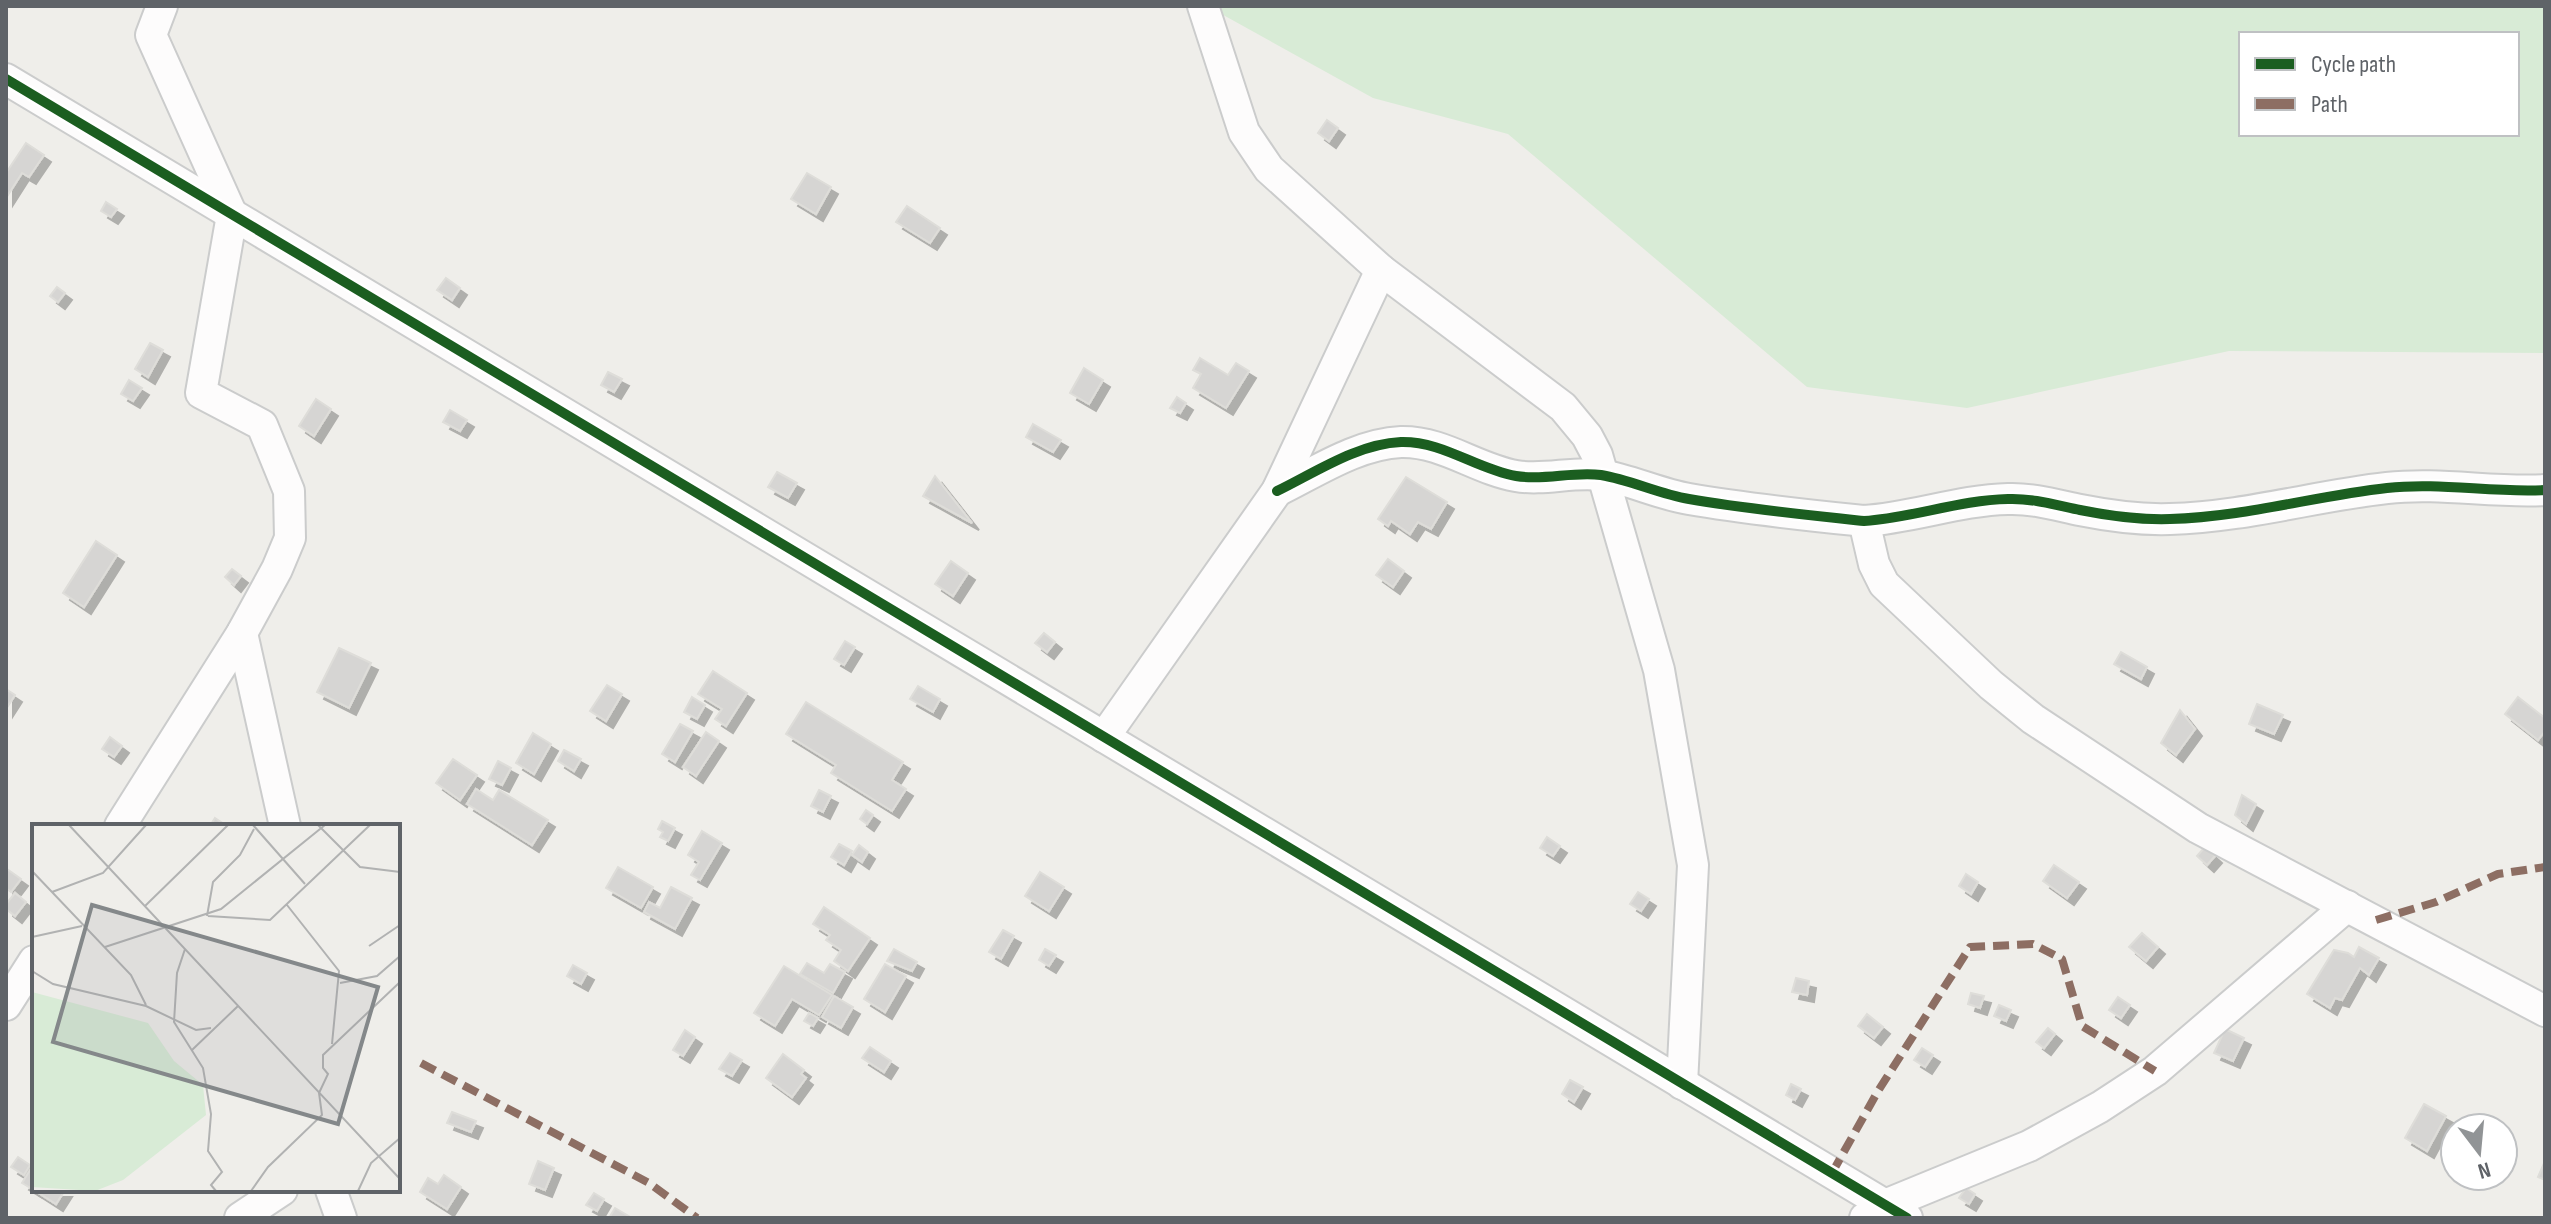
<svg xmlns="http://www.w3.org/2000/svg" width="2551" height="1224" font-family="'Sofia Sans Condensed',sans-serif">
<defs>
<filter id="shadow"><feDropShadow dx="7" dy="7" stdDeviation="0" flood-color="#0004"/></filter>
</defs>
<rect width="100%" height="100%" fill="#efeeea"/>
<path fill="#d8ebd6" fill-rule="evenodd" d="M1207 6H2545V353L2229 351 1967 408 1807 387 1508 134 1373 98ZM2241 34H2517V134H2241Z"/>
<g fill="#d6d5d3" stroke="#deddd9" stroke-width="2" filter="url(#shadow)">
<path d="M1327 120 1338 128 1329 141 1318 133Z"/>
<path d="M26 143 44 155 29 177 22 173 6 198V173Z"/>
<path d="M807 173 831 187 816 214 791 199Z"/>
<path d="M106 202 117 209 111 217 101 211Z"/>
<path d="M907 206 940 228 930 243 896 222Z"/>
<path d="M446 278 460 288 452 300 437 290Z"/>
<path d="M57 287 65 293 58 302 50 296Z"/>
<path d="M150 343 163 350 148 377 135 369Z"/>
<path d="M1200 358 1228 375 1236 363 1249 371 1226 408 1193 388 1201 374 1193 370Z"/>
<path d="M1084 368 1103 380 1089 404 1070 393Z"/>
<path d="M608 372 622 379 614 392 601 385Z"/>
<path d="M129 380 142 388 133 401 121 394Z"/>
<path d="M1177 397 1186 403 1180 413 1170 408Z"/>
<path d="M316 399 331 409 314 436 299 426Z"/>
<path d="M450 410 467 420 460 431 443 422Z"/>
<path d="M1033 424 1061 440 1053 452 1026 437Z"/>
<path d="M777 472 797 483 788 498 768 487Z"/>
<path d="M935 476 972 523 923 496Z"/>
<path d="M1406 477 1447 502 1431 529 1418 522 1410 534 1391 521 1388 526 1378 519Z"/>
<path d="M96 541 117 555 84 607 63 593Z"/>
<path d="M1388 559 1404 571 1393 587 1376 575Z"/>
<path d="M951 561 968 573 953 596 935 584Z"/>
<path d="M232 569 241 576 234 585 225 577Z"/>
<path d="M1044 633 1055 642 1047 652 1035 643Z"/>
<path d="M845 641 855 647 844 665 834 659Z"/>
<path d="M339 648 371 663 349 708 317 692Z"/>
<path d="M2121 652 2147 667 2141 679 2114 664Z"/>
<path d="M713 671 747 693 726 726 715 719 722 709 698 694Z"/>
<path d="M607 685 622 694 606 721 590 711Z"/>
<path d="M918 686 940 699 933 712 910 699Z"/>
<path d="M6 689 15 695 6 709Z"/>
<path d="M692 697 705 705 697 719 684 712Z"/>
<path d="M2518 697 2545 718V731L2538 740 2505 714Z"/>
<path d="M806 702 903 762 892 780 906 789 892 811 831 773 836 765 786 734Z"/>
<path d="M2257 704 2283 715 2274 734 2249 724Z"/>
<path d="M2180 710 2195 729 2176 755 2161 743Z"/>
<path d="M680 724 693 731 675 762 662 754Z"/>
<path d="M706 732 719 741 696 776 683 767Z"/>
<path d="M533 733 551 744 534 774 516 763Z"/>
<path d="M110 737 122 746 114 757 102 749Z"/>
<path d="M564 750 581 759 574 771 558 761Z"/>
<path d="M453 759 477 775 460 800 436 783Z"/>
<path d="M498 761 511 768 502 785 489 779Z"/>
<path d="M476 789 493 800 499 790 548 820 532 845 467 804Z"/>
<path d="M819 790 831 796 823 812 811 806Z"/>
<path d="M2242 795 2256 804 2246 824 2235 815Z"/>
<path d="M866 810 873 815 867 824 860 819Z"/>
<path d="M215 818 227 826H210Z"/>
<path d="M662 821 675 828 668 841 660 837 663 832 658 829Z"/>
<path d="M702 831 722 843 700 880 691 875 699 862 688 855Z"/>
<path d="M1547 837 1560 846 1553 856 1540 848Z"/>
<path d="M839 844 852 851 844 865 831 857Z"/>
<path d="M859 845 868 852 862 862 852 855Z"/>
<path d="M2205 847 2215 856 2207 865 2197 856Z"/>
<path d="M2054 865 2079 882 2067 898 2043 881Z"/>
<path d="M618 867 653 887 641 908 606 888Z"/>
<path d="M7 869 21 879 11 892 6 888Z"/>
<path d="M1040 872 1064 887 1049 911 1025 896Z"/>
<path d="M1966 874 1978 882 1971 894 1959 886Z"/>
<path d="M671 887 692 898 675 929 644 912 649 902 660 908Z"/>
<path d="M1638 892 1649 899 1641 911 1630 904Z"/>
<path d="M15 893 26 902 15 916 6 909V904Z"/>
<path d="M824 907 870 938 848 971 834 961 841 950 826 940 830 935 813 924Z"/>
<path d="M1003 930 1014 936 1001 959 989 952Z"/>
<path d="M2142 933 2158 947 2146 961 2129 947Z"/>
<path d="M2359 947 2379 958 2369 975 2360 968 2342 1000 2335 998 2330 1008 2307 994 2334 950 2348 953 2354 957Z"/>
<path d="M894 949 917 962 912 971 887 961Z"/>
<path d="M1045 949 1056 955 1049 966 1039 960Z"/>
<path d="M807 963 824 973 830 964 845 972 833 993 800 974Z"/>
<path d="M885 964 906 976 885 1012 864 999Z"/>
<path d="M573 965 587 973 581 984 567 976Z"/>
<path d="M784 966 832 995 819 1015 792 999 775 1026 754 1013Z"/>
<path d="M1796 978 1809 981 1807 995 1792 992Z"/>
<path d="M1971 993 1984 996 1980 1008 1968 1004Z"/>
<path d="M834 996 853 1007 841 1028 822 1017Z"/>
<path d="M2118 997 2130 1005 2121 1018 2109 1010Z"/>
<path d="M1999 1005 2011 1010 2006 1021 1994 1016Z"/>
<path d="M809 1013 818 1018 813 1026 804 1021Z"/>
<path d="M1867 1014 1883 1027 1874 1038 1858 1026Z"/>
<path d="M2048 1028 2055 1034 2044 1048 2036 1042Z"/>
<path d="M2225 1029 2244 1038 2233 1061 2214 1053Z"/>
<path d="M685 1030 695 1037 683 1056 673 1050Z"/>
<path d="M870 1047 891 1061 884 1072 862 1058Z"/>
<path d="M1922 1048 1933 1055 1925 1067 1914 1060Z"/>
<path d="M730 1053 742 1060 732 1076 719 1069Z"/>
<path d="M783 1054 804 1070 801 1074 806 1078 792 1097 766 1078Z"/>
<path d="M1570 1080 1583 1087 1574 1102 1562 1094Z"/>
<path d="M1791 1084 1801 1089 1795 1100 1786 1095Z"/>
<path d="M2424 1104 2446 1116 2427 1151 2405 1138Z"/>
<path d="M452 1112 476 1121 471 1132 447 1123Z"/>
<path d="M18 1157 30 1165 24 1175 11 1167Z"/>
<path d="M538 1161 554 1168 545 1190 529 1184Z"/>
<path d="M2545 1161V1180L2538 1177Z"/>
<path d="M32 1167 34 1168V1190L22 1183Z"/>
<path d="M444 1175 461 1187 447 1209 420 1192 428 1178 438 1184Z"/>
<path d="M1966 1188 1975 1194 1969 1204 1959 1198Z"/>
<path d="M34 1190H65L56 1204Z"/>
<path d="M594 1193 604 1199 597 1211 586 1205Z"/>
<path d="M615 1208 632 1218H609Z"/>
</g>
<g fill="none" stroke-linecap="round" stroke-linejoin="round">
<g stroke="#cbcccc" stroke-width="34">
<g id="minor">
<path d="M1203 6 1244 132 1269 169 1381 270 1563 407 1587 436 1597 455 1659 670 1693 865 1682 1084"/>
<path d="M6 79 1907 1218"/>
<path d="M1277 491C1316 472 1357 444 1401 442 1443 441 1476 469 1516 476 1544 481 1573 471 1601 475 1631 480 1659 494 1689 499 1746 509 1806 515 1864 521 1913 518 1959 500 2008 499 2032 498 2056 505 2080 510 2110 516 2140 520 2170 519 2244 517 2315 496 2387 488 2440 482 2492 493 2545 490"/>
<path d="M1864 521 1874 564 1884 584 1991 685 2033 719 2198 828 2545 1011"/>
<path d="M242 633 285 826"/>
<path d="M1104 737 1277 491 1381 270"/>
<path d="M120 826 242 633 277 569 290 538 289 491 262 425 201 393 232 215 151 35 162 6"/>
<path d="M6 1005 34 961"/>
<path d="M331 1190 341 1218"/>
<path d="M240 1218 282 1190"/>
<path d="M1865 1218 1885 1205 2029 1146 2100 1107 2155 1071 2347 906"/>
</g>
</g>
<use href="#minor" stroke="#fdfcfc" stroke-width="30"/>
<g stroke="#8d6e63" stroke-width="8" stroke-dasharray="16 8" stroke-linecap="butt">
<path d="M2376 920 2436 902 2498 874 2545 867"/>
<path d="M421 1063 649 1183 697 1218"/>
<path d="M1832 1173 1878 1091 1970 947 2033 944 2062 959 2082 1026 2155 1071"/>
</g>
<g stroke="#fff" stroke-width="15">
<g id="cycleway">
<path d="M6 79 1907 1218"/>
<path d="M1277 491C1316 472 1357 444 1401 442 1443 441 1476 469 1516 476 1544 481 1573 471 1601 475 1631 480 1659 494 1689 499 1746 509 1806 515 1864 521 1913 518 1959 500 2008 499 2032 498 2056 505 2080 510 2110 516 2140 520 2170 519 2244 517 2315 496 2387 488 2440 482 2492 493 2545 490"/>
</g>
</g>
<use href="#cycleway" stroke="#1b5e20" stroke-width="10"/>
</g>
<g transform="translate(32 824)">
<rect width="368" height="368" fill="#efeeea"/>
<path d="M0 168 116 199 142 237 171 261 174 291 91 356 63 367 0 363Z" fill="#d8ebd6"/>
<path fill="none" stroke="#b1b2b2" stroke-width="2" d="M37 1 368 355M221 1 273 60M286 1 328 43 368 48M0 47 99 151 114 181M20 68 71 49 114 1M255 81 307 147 300 220M113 82 196 1M175 92 181 58 208 31 222 5M176 92 238 96 338 1M0 113 50 102M337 122 368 101M73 123 189 85 293 1M153 125 145 149 142 198 171 244 179 290 176 327 190 348 179 361 184 367M0 147 21 160 114 182 164 206 179 204M308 159 345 152 368 132M160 226 206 182M219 367 236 343 290 291 287 269 296 250 291 244V231L368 158M326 367 339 339 368 314"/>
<path fill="#84888a" fill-opacity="0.15" stroke="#84888a" stroke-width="4" d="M60 81 346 163 306 300 21 218Z"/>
<rect width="368" height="368" fill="none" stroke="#5f6368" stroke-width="4"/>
</g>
<rect width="2551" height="1224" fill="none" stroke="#5f6368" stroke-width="16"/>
<rect x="2239" y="32" width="280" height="104" fill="#ffffff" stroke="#bfc1c3" stroke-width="2"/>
<rect x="2255" y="58" width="40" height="12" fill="#1b5e20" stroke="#bfc1c3" stroke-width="2"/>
<text x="2311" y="72" font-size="24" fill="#5f6368">Cycle path</text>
<rect x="2255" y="98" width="40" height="12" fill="#8d6e63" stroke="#bfc1c3" stroke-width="2"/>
<text x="2311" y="112" font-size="24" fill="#5f6368">Path</text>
<g transform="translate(2479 1152) rotate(164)"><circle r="38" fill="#ffffff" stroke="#bfc1c3" stroke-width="2"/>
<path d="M0-6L14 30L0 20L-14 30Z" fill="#919496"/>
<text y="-12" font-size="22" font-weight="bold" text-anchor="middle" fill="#5f6368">N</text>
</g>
</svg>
